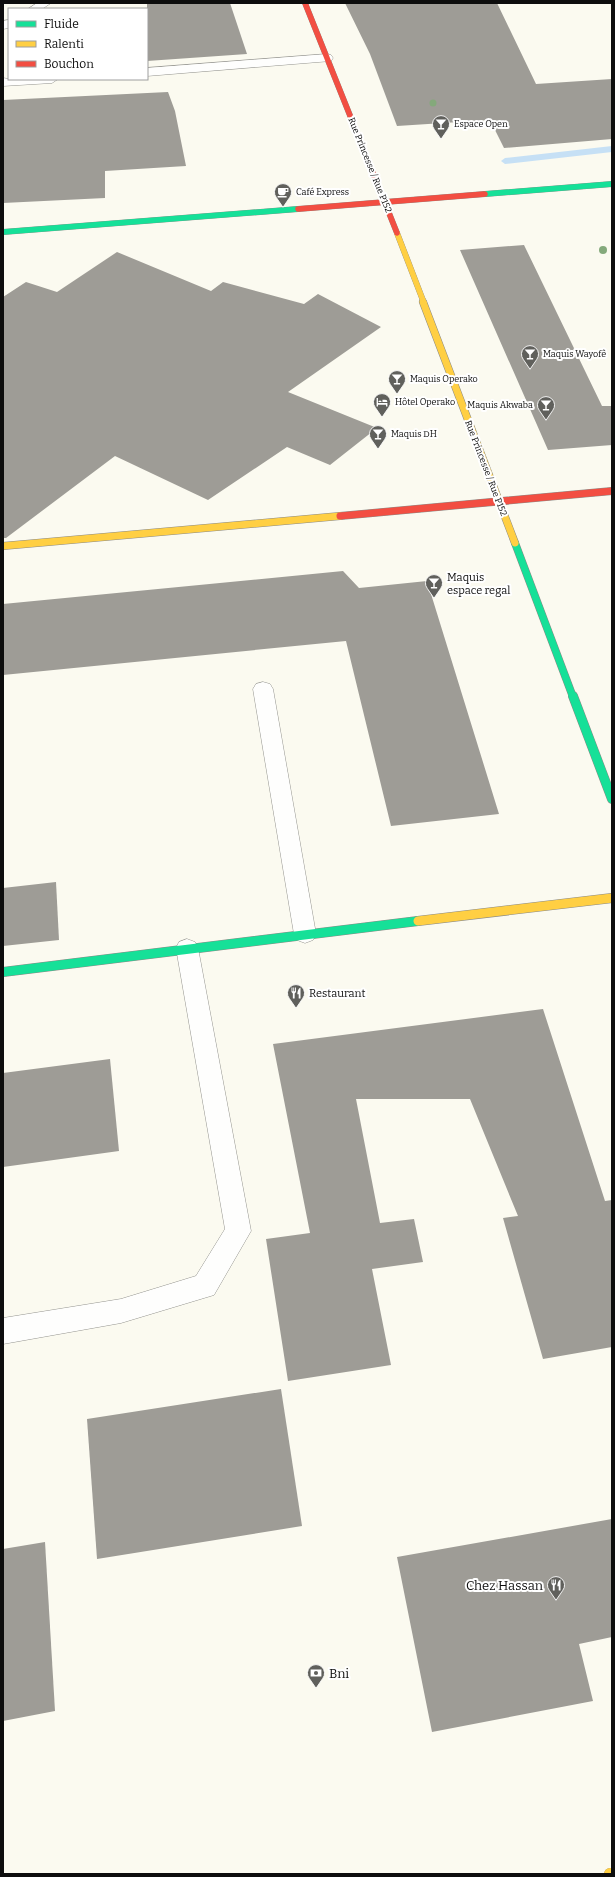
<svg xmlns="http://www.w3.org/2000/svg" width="615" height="1877" font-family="Bitter,serif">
<rect width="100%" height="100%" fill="#fbfaf0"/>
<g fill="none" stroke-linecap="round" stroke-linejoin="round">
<path fill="#c6e0f5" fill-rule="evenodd" d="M612 146V152L505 164 501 161 505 158Z"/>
</g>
<g fill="#9e9c96">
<path d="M147 3H230L247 54 147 61Z"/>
<path d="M345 3H497L536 84 612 79V139L504 148 490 120 397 126 370 54Z"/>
<path d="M168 92 175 111 186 166 105 171V198L3 203V100Z"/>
<path d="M524 245 602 406H612V445L548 450 460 250Z"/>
<path d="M117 252 211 291 223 282 304 304 318 294 381 327 288 392 377 428 330 465 287 447 208 500 115 456 6 538H3V297L26 282 57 292Z"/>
<path d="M343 571 359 588 427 581 499 814 391 826 346 641 3 675V604Z"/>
<path d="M56 882 59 940 3 946V888Z"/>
<path d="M543 1009 605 1201 612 1200V1347L543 1359 503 1218 518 1216 470 1099H356L380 1223 414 1219 423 1262 372 1269 391 1365 288 1381 266 1239 310 1233 273 1044Z"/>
<path d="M110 1059 119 1151 3 1167V1073Z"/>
<path d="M281 1389 302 1526 97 1559 87 1419Z"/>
<path d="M612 1519V1637L579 1644 593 1701 432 1732 397 1557Z"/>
<path d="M45 1542 55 1711 3 1721V1549Z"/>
</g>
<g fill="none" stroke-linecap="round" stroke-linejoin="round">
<g stroke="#94948f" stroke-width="1">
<path id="lane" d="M263 682 270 684 273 689 316 934 313 940 305 943 297 940 294 934 253 689 256 684Z"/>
</g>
<g stroke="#94948f" stroke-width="1">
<g id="street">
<path d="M37 3H51L42 9H28Z"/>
<path d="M9 20V28L3 29V21Z"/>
<path d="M327 54 331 55 333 58 331 61 147 76V68Z"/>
<path d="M3 78 9 79H58L52 83 3 86Z"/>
<path d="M187 939 195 942 198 948 251 1231 214 1295 121 1323 3 1344V1318L121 1299 196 1276 225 1229 176 948 179 942Z"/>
</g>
</g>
<g stroke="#8b8a86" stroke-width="6">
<g id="fast-far2">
<path d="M485 194 612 184"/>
<path d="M3 232 298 209"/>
</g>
</g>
<g stroke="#8b8a86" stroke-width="8">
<path id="fast-far1" d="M515 543 573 697"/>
</g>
<g stroke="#8b8a86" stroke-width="10">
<g id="fast">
<path d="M573 696 612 799"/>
<path d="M3 972 418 921"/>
</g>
</g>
<g stroke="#8b8a86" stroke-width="6">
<path id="slow-far3" d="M397 233 424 303"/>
</g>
<g stroke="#8b8a86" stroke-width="8">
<g id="slow-far2">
<path d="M423 302 515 543"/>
<path d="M3 546 340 516"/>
</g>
</g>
<g stroke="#8b8a86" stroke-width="10">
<path id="slow-far1" d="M418 921 612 898"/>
</g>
<g stroke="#8b8a86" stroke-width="12">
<path id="slow" d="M610 1874H612"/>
</g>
<g stroke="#8b8a86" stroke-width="6">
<g id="jam-far1">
<path d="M305 3 397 233"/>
<path d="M298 209 485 194"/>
</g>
</g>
<g stroke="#8b8a86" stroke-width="8">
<path id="jam" d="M340 516 612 491"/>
</g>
<use href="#lane" fill="#fefefd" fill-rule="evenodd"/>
<use href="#street" fill="#fefefd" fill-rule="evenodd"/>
<use href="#fast-far2" stroke="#16e098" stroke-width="5.5"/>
<use href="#fast-far1" stroke="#16e098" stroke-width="7"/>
<use href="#fast" stroke="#16e098" stroke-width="9"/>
<use href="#slow-far3" stroke="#ffcf43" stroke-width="5.5"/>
<use href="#slow-far2" stroke="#ffcf43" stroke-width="7"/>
<use href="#slow-far1" stroke="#ffcf43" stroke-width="9"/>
<use href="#slow" stroke="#ffcf43" stroke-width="12"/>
<use href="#jam-far1" stroke="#f24e42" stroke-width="5.5"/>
<use href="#jam" stroke="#f24e42" stroke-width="7"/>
</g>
<g fill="#84a97b">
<circle cx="433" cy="103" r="3.5"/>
<circle cx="603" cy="250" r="4"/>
</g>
<defs>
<g id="bar-pin" transform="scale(0.9)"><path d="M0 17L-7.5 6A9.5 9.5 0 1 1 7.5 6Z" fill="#60605c" stroke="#fff"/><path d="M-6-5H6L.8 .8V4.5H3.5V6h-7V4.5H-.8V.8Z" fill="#fff"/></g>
<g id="cafe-pin" transform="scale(0.9)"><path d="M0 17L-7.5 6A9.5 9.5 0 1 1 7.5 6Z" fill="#60605c" stroke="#fff"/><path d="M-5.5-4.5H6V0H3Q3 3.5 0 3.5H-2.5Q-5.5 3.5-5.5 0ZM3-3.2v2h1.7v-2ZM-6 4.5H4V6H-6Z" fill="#fff"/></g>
<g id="hotel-pin" transform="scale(0.9)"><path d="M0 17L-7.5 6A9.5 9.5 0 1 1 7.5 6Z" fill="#60605c" stroke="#fff"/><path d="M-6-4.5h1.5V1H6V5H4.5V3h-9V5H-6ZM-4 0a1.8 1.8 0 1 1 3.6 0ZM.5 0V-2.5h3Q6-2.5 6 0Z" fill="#fff"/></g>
<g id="restaurant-pin" transform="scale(0.9)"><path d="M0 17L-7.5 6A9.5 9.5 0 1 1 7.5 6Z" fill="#60605c" stroke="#fff"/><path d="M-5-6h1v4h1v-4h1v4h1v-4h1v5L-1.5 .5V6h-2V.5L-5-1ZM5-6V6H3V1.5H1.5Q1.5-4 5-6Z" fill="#fff"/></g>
<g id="bank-pin" transform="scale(0.9)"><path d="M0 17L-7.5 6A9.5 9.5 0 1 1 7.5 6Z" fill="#60605c" stroke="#fff"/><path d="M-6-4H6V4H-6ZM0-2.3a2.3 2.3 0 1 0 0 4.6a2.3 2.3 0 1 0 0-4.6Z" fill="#fff"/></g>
</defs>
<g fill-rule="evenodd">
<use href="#bar-pin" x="441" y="124"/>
<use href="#cafe-pin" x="283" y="192"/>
<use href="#bar-pin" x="530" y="354"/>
<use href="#bar-pin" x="397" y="379"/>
<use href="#hotel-pin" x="382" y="402"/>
<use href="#bar-pin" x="546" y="405"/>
<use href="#bar-pin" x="378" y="434"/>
<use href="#bar-pin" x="434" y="583"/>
<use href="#restaurant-pin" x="296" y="993"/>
<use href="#restaurant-pin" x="556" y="1585"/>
<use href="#bank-pin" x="316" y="1673"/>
</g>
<g text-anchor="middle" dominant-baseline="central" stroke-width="4" stroke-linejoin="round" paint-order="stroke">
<g font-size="9" fill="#0d0d0d" stroke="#fff" text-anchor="start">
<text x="454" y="124">Espace Open</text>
<text x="296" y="192">Café Express</text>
<text x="543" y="354">Maquis Wayofê</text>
<text x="410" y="379">Maquis Operako</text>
<text x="395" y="402">Hôtel Operako</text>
<text x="533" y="405" text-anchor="end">Maquis Akwaba</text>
<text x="391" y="434">Maquis DH</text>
</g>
<g font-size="9" fill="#0d0d0d" stroke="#fff">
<text transform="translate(370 165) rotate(68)">Rue Princesse / Rue P152</text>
<text transform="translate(486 468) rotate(69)">Rue Princesse / Rue P152</text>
</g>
<g font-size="11" fill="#0d0d0d" stroke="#fff" text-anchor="start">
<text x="447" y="577">Maquis<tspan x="447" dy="13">espace regal</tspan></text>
<text x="309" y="993">Restaurant</text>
</g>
<g font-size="13" fill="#0d0d0d" stroke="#fff" text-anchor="end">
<text x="543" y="1585">Chez Hassan</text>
<text x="329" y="1673" text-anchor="start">Bni</text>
</g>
</g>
<rect width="615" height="1877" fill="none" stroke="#0d0d0d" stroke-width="8"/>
<rect x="8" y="8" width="140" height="72" fill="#ffffff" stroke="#9e9e9e"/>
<rect x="16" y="21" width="20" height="6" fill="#16e098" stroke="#9e9e9e"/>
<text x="44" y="28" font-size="12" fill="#0d0d0d">Fluide</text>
<rect x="16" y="41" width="20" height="6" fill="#ffcf43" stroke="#9e9e9e"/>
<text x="44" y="48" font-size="12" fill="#0d0d0d">Ralenti</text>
<rect x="16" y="61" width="20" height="6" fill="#f24e42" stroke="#9e9e9e"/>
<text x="44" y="68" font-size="12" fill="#0d0d0d">Bouchon</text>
</svg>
